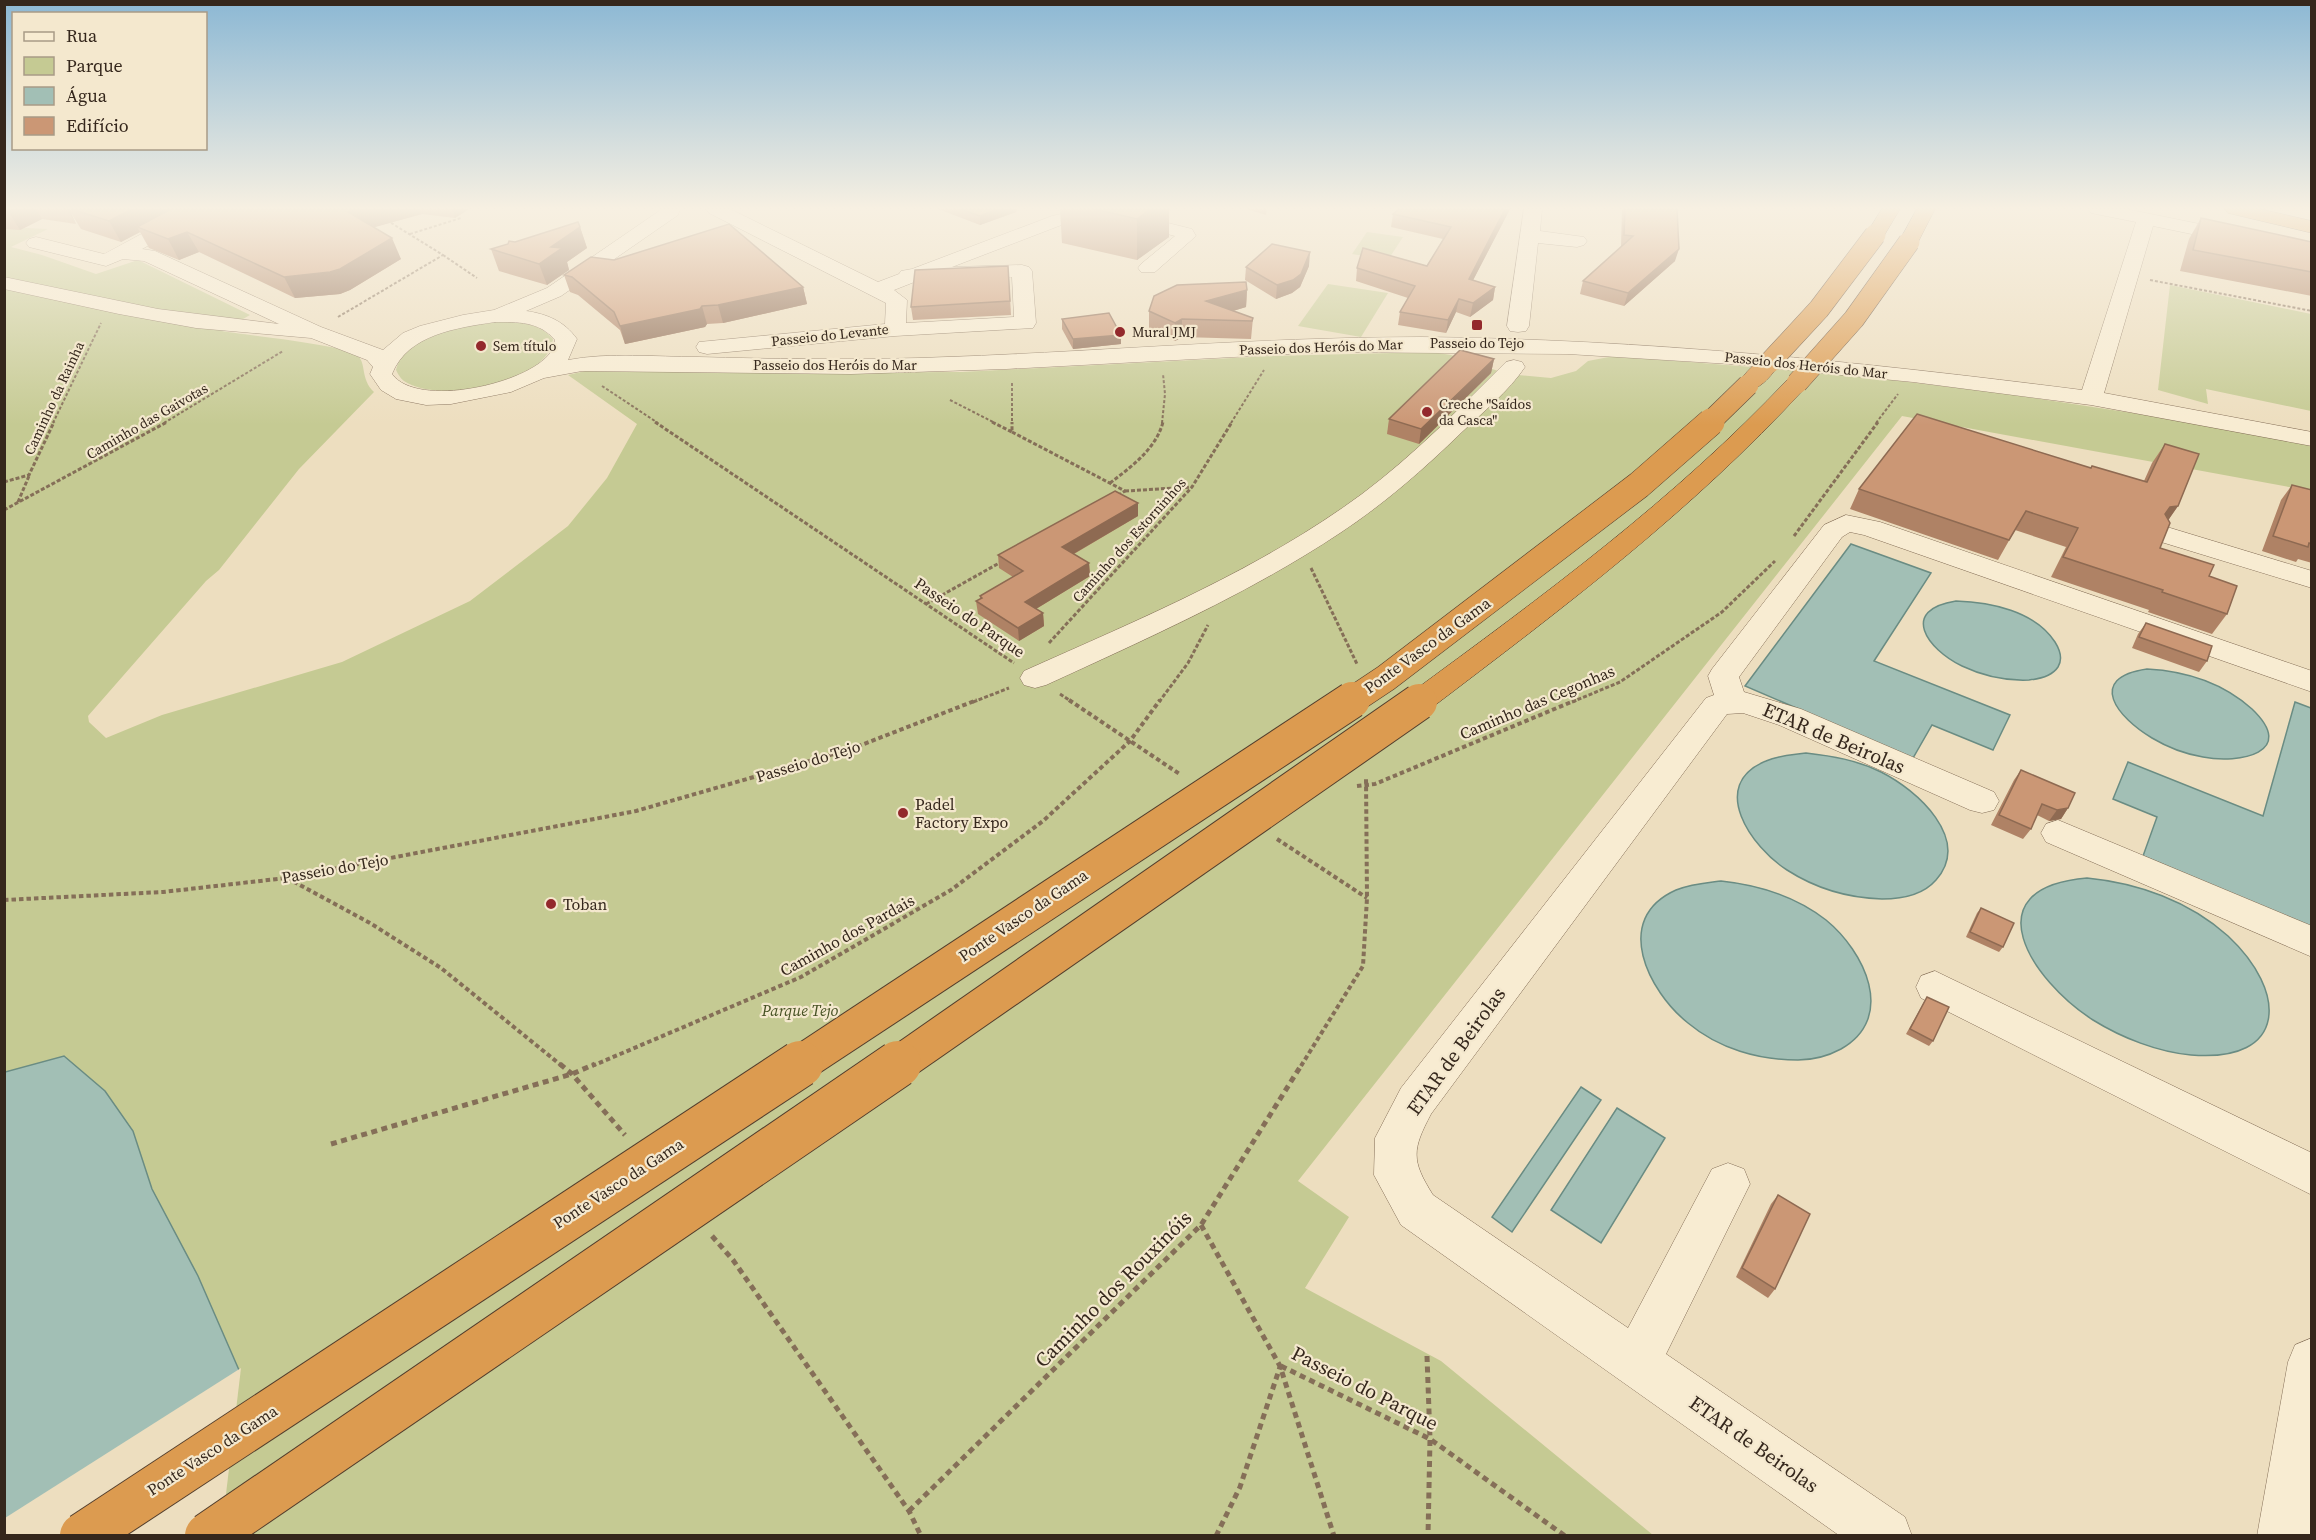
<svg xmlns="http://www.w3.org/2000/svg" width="2316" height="1540" font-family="'Source Serif 4',serif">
<rect width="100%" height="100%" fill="#eddebf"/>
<g fill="#c5ca93">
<path d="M5 227 48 229 11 247 42 255 96 274 138 260 250 315 222 331C244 335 345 345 357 355 367 363 360 379 374 392L299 469 219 570 206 581 88 716 89 722 106 738 162 715 342 662 470 601 568 526 607 478 637 424 568 375 594 369 770 373 962 372 1272 356 1432 352 1451 355 1507 374 1551 378 1576 371 1588 361 1614 356 1841 374 2008 394 2198 423 2311 445V491L1902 416 1298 1181 1349 1217 1305 1288 1441 1361 1653 1535H5Z"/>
<path d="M1367 232 1403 237 1388 260 1352 254Z"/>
<path d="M1328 284 1388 293 1361 337 1298 326Z"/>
<path d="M2170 285 2311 314V411L2206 389 2208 404 2158 390Z"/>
<path d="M508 321C526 323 541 325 553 339 548 385 437 404 404 381 401 379 398 374 396 370 408 328 471 323 508 321Z"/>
</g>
<g fill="#a2bfb5" stroke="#6a8c83" stroke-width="1.5">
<path d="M1851 544 1931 573 1874 661 2010 715 1993 750 1932 725 1913 758 1745 686Z"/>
<path d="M1956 601C1990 602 2035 611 2055 642 2060 650 2063 659 2058 667 2052 676 2039 679 2029 680 2006 681 1983 676 1962 666 1927 649 1899 610 1956 601Z"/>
<path d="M2147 669C2185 671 2223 683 2252 709 2298 753 2239 764 2203 757 2185 754 2167 747 2152 738 2118 718 2085 678 2147 669Z"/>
<path d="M2295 702 2311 708V927L2143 856 2157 817 2113 799 2128 762 2263 816Z"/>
<path d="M1806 753C1832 756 1857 760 1881 772 1917 790 1972 839 1936 880 1923 895 1900 899 1882 899 1848 898 1815 888 1787 870 1752 848 1707 785 1766 761 1779 755 1793 755 1806 753Z"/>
<path d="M2087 878C2138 883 2189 901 2228 936 2287 991 2289 1063 2191 1055 2158 1052 2122 1038 2093 1020 2032 981 1970 888 2087 878Z"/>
<path d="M1721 881C1759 885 1795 896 1826 920 1864 951 1897 1017 1841 1049 1828 1056 1813 1060 1798 1060 1759 1060 1719 1049 1688 1023 1649 992 1611 919 1676 890 1691 884 1705 883 1721 881Z"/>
<path d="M64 1056 105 1091 133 1131 152 1189 198 1276 239 1370 218 1535 5 1536V1072Z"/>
<path d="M1581 1087 1601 1100 1512 1232 1492 1217Z"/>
<path d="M1617 1108 1665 1138 1601 1243 1551 1210Z"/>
</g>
<path fill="#eddebf" d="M241 1368 221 1536 5 1535V1518Z"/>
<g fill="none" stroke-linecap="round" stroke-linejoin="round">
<g stroke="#856f58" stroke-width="1">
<g id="minor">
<path d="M188 209H212L209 213 142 249 155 251 321 327 383 350 403 333 420 326 463 315 494 310 547 288 662 209H680L678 215 561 296 526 311C547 314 564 321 577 339L568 360C610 352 655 357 698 357 771 359 845 360 919 358 1086 353 1254 337 1421 337 1643 339 1862 362 2082 390L2136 222 2091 213 2088 209H2126L2312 247V259L2153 226 2104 393 2312 432V446L2091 405 1913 382 1731 364 1568 354 1327 352 1006 369 851 374 582 371 544 378 511 392 451 404 426 405 396 399 381 390 370 374 373 367 367 360 311 338 196 328 119 314 4 289V277L158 309 279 324 144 261 123 259 106 266 29 247 26 243 29 239 36 237 104 254ZM495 322C517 322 539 321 555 340 554 344 553 349 550 353 528 384 417 409 392 374 408 334 457 328 495 322Z"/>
<path d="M706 209H730L878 282 899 274 901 271 912 269 1052 216 1083 209H1120L1117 213 1064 224 952 267 1022 265 1029 267 1032 271 1036 323 1033 328 895 336 707 354 699 352 696 347 699 342 885 324 886 303 709 213ZM1012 277 1014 317 906 323 907 300 894 290 917 281Z"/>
<path d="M1151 209H1169L1164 222 1192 229 1196 236 1155 272H1141L1138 268 1141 264 1175 236 1148 229 1145 219Z"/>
<path d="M1524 209H1542L1540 231 1584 237 1587 241 1584 245 1577 247 1538 243 1529 326 1526 331 1518 332 1510 331 1507 326Z"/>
<path d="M1514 360 1522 362 1525 367C1509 391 1483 412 1462 432 1424 469 1384 504 1340 533 1248 594 1146 639 1046 685L1035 688 1024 685 1020 678 1024 671C1140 619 1259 570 1362 494 1414 455 1460 408 1506 362Z"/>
<path d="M1846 515 1880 522 2312 671V692L1864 535 1850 532 1842 537 1739 677 1744 692 1801 709 1994 792 1999 801 1994 810 1982 813 1970 810 1779 725 1743 713 1727 714 1431 1114C1412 1150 1411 1160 1433 1195L1628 1328 1712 1169 1728 1163 1744 1169 1750 1184 1666 1354 1905 1517 1912 1536H1840L1401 1225 1374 1175 1375 1138 1401 1088 1706 698 1714 695 1708 676 1712 669 1824 525Z"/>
<path d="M2167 527 2312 571V588L2158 541 2154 535 2158 529Z"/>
<path d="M2058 820 2312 926V957L2046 842 2041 833 2046 824Z"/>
<path d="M1935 971 2312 1153V1195L1921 998 1916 987 1921 976Z"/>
<path d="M2312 1338 2310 1536H2257L2288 1362 2295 1345Z"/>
</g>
</g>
<g stroke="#523d2c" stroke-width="1">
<g id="highway">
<path d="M1882 209H1900L1882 239H1868L1866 235Z"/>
<path d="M1917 209H1935L1916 246H1902L1899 242Z"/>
<path d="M2225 209H2260L2312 221V233L2228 213Z"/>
<path d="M1770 355 1778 357 1781 362C1771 376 1758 394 1740 390L1737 385C1744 374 1757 359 1770 355Z"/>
<path d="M1797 376 1805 378 1808 383 1805 388C1691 512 1563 608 1430 709L1419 712 1408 709 1403 702 1408 695C1544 595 1673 501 1789 378Z"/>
</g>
</g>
<g stroke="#856f58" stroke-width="2" stroke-dasharray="3 2" stroke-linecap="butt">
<path d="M410 234 461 218"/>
<path d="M443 255 477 278"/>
<path d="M2150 280 2312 311"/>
<path d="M338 317 443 255 388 221"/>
<path d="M1012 383V423"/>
<path d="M602 386 658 423"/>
<path d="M950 400 995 423"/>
<path d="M53 423 101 323"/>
<path d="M164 423 283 351"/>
<path d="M1162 423 1165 394 1163 374"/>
<path d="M1231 423 1264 370"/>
<path d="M1876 423 1898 394"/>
</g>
<g stroke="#856f58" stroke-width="3" stroke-dasharray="4 2" stroke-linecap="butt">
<path d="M655 422 1014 663"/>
<path d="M992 422 1012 432V422"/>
<path d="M1012 432 1125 491 1117 496"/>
<path d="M4 482 29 475 54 422"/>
<path d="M1110 483C1131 467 1156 449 1163 422"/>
<path d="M1125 491 1192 487"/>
<path d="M18 502 29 476"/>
<path d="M4 510 167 422"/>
<path d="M1794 536 1878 422"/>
<path d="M1311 568 1357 664"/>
<path d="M926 604 1001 562"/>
<path d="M1049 643 1192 487 1232 422"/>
<path d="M1060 694 1072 702"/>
<path d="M973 702 1009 688"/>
<path d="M1159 702 1188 663 1208 625"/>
<path d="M1572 702 1620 682 1722 612 1775 561"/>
</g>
<g stroke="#856f58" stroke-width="4" stroke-dasharray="4.5 3" stroke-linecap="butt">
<path d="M1069 700 1181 775"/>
<path d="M1357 786 1375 784 1576 700"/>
<path d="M1277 839 1367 898"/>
<path d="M287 878 370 923 441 968 562 1066"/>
<path d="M4 900 163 892 286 878 636 811 851 749 977 700"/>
<path d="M592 1066 801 977 951 890 1043 821 1130 741 1160 700"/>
<path d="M1301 1066 1363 966 1367 898 1366 778"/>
</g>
<g stroke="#856f58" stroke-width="5" stroke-dasharray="6 4.5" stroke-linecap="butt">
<path d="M560 1064 572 1074 625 1135"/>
<path d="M331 1144 572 1074 595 1064"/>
<path d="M1201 1225 1280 1366 1334 1536"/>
<path d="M712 1236 733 1260 909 1511 921 1536"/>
<path d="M1427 1356 1430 1439 1428 1536"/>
<path d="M1281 1366 1430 1439 1565 1536"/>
<path d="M909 1511 1201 1225 1302 1064"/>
<path d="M1216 1536 1240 1487 1280 1367"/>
</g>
<use href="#minor" fill="#f8ecd2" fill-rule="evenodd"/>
<use href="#highway" fill="#dc9b50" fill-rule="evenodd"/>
<g stroke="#523d2c" stroke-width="22" stroke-linecap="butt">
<g id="highway-bridge-far3">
<path d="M1770 362 1819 309 1875 235"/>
<path d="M1797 383 1854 319 1909 242"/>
<path d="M1709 423 1748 385"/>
</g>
</g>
<g stroke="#523d2c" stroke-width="28" stroke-linecap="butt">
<path id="highway-bridge-far2" d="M1350 702 1386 678 1639 485 1711 422"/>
</g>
<g stroke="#523d2c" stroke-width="38" stroke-linecap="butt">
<g id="highway-bridge-far1">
<path d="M797 1066 1352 700"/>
<path d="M896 1066 1419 702"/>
</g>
</g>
<g stroke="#523d2c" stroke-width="48" stroke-linecap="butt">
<g id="highway-bridge">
<path d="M83 1536 800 1064"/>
<path d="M208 1536 898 1064"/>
</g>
</g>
<use href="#highway-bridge-far3" stroke="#dc9b50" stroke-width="21"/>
<use href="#highway-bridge-far2" stroke="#dc9b50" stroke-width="27"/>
<use href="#highway-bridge-far1" stroke="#dc9b50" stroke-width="36"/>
<use href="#highway-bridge" stroke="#dc9b50" stroke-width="46"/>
</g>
<g fill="#af8265">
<path d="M4 209H469L455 218 422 214 374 227 401 259 350 290 340 294 295 298 199 252 179 260 149 248 140 232 121 242 81 229 71 213 76 224 42 219 20 230 4 229Z"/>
<path d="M938 209H1017L1016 212 980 225Z"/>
<path d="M1060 209H1169V237L1137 260 1062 243Z"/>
<path d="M1246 209H1267L1266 215Z"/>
<path d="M1399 209H1510L1473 280 1495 287 1493 300 1470 317 1456 312 1446 333 1398 325 1400 312 1408 298 1356 281 1357 268 1427 266 1443 239 1391 227 1393 214Z"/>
<path d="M1622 209H1677L1675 261 1624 306 1580 294 1583 281 1621 247Z"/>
<path d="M2201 218 2312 242V296L2180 271 2189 239Z"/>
<path d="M580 227 587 248 567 262 569 270 547 285 499 271 491 249 515 242Z"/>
<path d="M1309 266 1300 287 1292 293 1276 299 1245 280 1246 267Z"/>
<path d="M564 275 803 287 807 304 723 323 707 324 705 327 625 344 620 330 578 295 570 292Z"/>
<path d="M1009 279 1011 315 913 320 911 307Z"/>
<path d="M1247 290 1246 307 1233 311 1253 318 1251 339 1182 337 1175 341 1149 329V311Z"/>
<path d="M1062 319 1121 335V344L1073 349 1062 329Z"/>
<path d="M1494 359 1491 373 1419 444 1387 434 1389 419Z"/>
<path d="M2165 444 2178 506 2168 520 2160 548 2209 576 2227 614 2212 634 2148 612 2149 610 2051 577 2066 547 2015 530 1998 560 1850 509 1859 489 2091 468 2144 481 2152 463Z"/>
<path d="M2292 485 2312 490V563L2298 559 2296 562 2262 551 2281 500Z"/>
<path d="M1138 503V516L1074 554 1089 563 1090 576 1036 609 1043 613 1044 626 1019 641 978 614 976 601 980 599V596L1013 577 999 568 998 555Z"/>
<path d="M2146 623 2207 661 2199 672 2132 648 2138 634Z"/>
<path d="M2021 770 2068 808 2061 819 2049 821 2037 815 2031 829 2023 839 1991 825 2014 780Z"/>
<path d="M1981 908 2003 947 1999 952 1966 937 1977 913Z"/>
<path d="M1927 997 1933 1041 1929 1046 1906 1034 1924 1002Z"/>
<path d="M1778 1195 1775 1289 1768 1298 1736 1277 1771 1204Z"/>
</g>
<g fill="#8e6a52">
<path d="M12 209H36L42 219 20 230 8 211Z"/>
<path d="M67 209H69L76 224Z"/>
<path d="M132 209H182L137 227 140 232 121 242 109 221Z"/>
<path d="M356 209H420L422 214 357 232 348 212Z"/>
<path d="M452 209H469L455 218Z"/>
<path d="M998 209H1017L1016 212 980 225V216Z"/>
<path d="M1150 209H1169V237L1137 260V219Z"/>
<path d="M1505 209H1510L1467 292 1469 279Z"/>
<path d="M580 227 587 248 567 262 569 270 547 285 539 264 551 247Z"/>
<path d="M187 232 199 252 179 260 168 239Z"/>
<path d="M392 238 401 259 350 290 340 294 295 298 284 277Z"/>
<path d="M1679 249 1675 261 1624 306 1628 293Z"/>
<path d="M1310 252 1309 266 1300 287 1292 293 1276 299 1277 285Z"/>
<path d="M803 287 807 304 723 323 718 305Z"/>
<path d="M1495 287 1493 300 1470 317 1473 303Z"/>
<path d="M1247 290 1246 307 1206 319V301Z"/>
<path d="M1459 299 1456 312 1446 333 1448 320Z"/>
<path d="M702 306 707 324 705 327 625 344 620 326Z"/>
<path d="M1182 319V337L1175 341V323Z"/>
<path d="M1121 335V344L1073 349V339Z"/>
<path d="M1494 359 1491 373 1419 444 1421 429Z"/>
<path d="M1138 503V516L1063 560 1062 547Z"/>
<path d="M2178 506 2165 525 2152 534 2170 507Z"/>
<path d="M1089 563 1090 576 1026 615 1025 602Z"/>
<path d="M1043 613 1044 626 1019 641 1018 628Z"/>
<path d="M2068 808 2061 819 2049 821 2057 810Z"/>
</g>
<g fill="#cb9775" stroke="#8e6a52" stroke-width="1.5">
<path d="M71 209H132L109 221Z"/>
<path d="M171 209H356L348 212 392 238 340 269 330 272 284 277 187 232 168 239 137 227Z"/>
<path d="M960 209H998L980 216Z"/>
<path d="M1094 209H1150L1137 219Z"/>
<path d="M1399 209H1505L1469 279 1495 287 1473 303 1459 299 1448 320 1400 312 1415 286 1357 268 1363 248 1427 266 1451 227 1393 214Z"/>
<path d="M1625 209H1677L1679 249 1628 293 1583 281 1633 236 1624 235Z"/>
<path d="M2201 218 2312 242V272L2193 250Z"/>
<path d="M578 222 580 227 551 247 562 248 539 264 491 249 508 244 509 241 515 242Z"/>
<path d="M729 224 803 287 718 305 702 306 700 309 620 326 614 312 572 277 564 275 591 257 614 260Z"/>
<path d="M1272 244 1310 252 1301 274 1293 280 1277 285 1246 267Z"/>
<path d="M1008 266 1010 301 911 307 915 270Z"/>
<path d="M1246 282 1247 290 1206 301 1253 318 1252 321 1182 319 1175 323 1149 311 1154 296 1177 285Z"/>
<path d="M1109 313 1121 335 1073 339 1062 319Z"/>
<path d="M1460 350 1494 359 1421 429 1389 419Z"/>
<path d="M1917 414 2091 468 2092 466 2147 482 2165 444 2199 454 2178 506 2170 507 2165 514 2170 523 2160 548 2214 565 2209 576 2237 586 2227 614 2162 592 2163 590 2063 557 2078 528 2026 511 2009 540 1859 489Z"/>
<path d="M2292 485 2312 490V544L2309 543 2308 547 2273 536Z"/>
<path d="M1115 491 1138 503 1062 547 1089 563 1025 602 1043 613 1018 628 976 601 982 598 980 596 1023 571 998 555Z"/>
<path d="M2146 623 2212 646 2207 661 2139 637Z"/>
<path d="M2021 770 2075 793 2068 808 2057 810 2042 804 2031 829 1999 815Z"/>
<path d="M1981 908 2014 923 2003 947 1970 932Z"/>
<path d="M1927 997 1949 1007 1933 1041 1910 1029Z"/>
<path d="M1778 1195 1810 1214 1775 1289 1742 1268Z"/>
</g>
<linearGradient id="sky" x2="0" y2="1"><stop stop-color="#8cb8d4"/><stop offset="0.49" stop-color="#f7f0e2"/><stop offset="1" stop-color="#f7f0e2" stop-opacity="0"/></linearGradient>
<rect width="2316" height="425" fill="url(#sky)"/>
<g fill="#93292c" stroke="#f4e8ce" stroke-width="2">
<rect x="1471" y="319" width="12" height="12" rx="3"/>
<circle cx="1120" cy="332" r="6"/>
<circle cx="481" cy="346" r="6"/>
<circle cx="1427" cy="412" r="6"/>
<circle cx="903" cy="813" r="6"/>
<circle cx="551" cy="904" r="6"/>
</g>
<g text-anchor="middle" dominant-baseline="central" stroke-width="4.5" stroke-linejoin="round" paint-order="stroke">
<g font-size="14" fill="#35271c" stroke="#f4e8ce" text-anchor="start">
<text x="1132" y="332">Mural JMJ</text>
<text x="1477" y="343" text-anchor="middle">Passeio do Tejo</text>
<text x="493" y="346">Sem título</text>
<text x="1439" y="404">Creche "Saídos<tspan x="1439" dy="16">da Casca"</tspan></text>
</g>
<g font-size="14" fill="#35271c" stroke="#f4e8ce">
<text transform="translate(830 335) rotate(-6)">Passeio do Levante</text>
<text transform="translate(1321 347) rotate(-2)">Passeio dos Heróis do Mar</text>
<text x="835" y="365">Passeio dos Heróis do Mar</text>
<text transform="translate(1806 365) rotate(6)">Passeio dos Heróis do Mar</text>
<text transform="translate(54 398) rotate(-65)">Caminho da Rainha</text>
<text transform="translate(147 421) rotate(-30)">Caminho das Gaivotas</text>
<text transform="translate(1129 540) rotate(-48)">Caminho dos Estorninhos</text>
</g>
<g font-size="16" fill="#35271c" stroke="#f4e8ce">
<text transform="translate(970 617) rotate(34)">Passeio do Parque</text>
<text transform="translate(1427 645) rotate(-36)">Ponte Vasco da Gama</text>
<text transform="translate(1537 702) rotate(-23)">Caminho das Cegonhas</text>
<text transform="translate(808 761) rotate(-17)">Passeio do Tejo</text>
<text transform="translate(335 868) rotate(-10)">Passeio do Tejo</text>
<text transform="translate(1023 915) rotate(-34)">Ponte Vasco da Gama</text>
<text transform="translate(847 935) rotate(-29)">Caminho dos Pardais</text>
<text transform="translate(618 1183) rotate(-33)">Ponte Vasco da Gama</text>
<text transform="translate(212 1450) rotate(-33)">Ponte Vasco da Gama</text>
</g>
<g font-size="16" fill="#35271c" stroke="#f4e8ce" text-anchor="start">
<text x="915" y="804">Padel<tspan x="915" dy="18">Factory Expo</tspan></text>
<text x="563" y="904">Toban</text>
</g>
<g font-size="16" font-style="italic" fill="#465123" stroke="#f4e8ce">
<text x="800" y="1010">Parque Tejo</text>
</g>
<g font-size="20" fill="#35271c" stroke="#f4e8ce">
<text transform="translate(1834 738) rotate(23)">ETAR de Beirolas</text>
<text transform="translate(1456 1051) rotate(-54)">ETAR de Beirolas</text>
<text transform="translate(1113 1289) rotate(-45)">Caminho dos Rouxinóis</text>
<text transform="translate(1365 1388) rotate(27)">Passeio do Parque</text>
<text transform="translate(1754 1444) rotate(35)">ETAR de Beirolas</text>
</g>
</g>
<rect width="2316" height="1540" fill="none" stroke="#35271c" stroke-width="12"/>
<rect x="12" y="12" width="195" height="138" fill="#f4e8ce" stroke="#a89b87" stroke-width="1.5"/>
<rect x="24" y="32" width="30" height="9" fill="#f8ecd2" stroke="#a89b87" stroke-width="1.5"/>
<text x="66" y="42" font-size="18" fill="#35271c">Rua</text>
<rect x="24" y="57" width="30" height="18" fill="#c5ca93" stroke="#a89b87" stroke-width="1.5"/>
<text x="66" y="72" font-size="18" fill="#35271c">Parque</text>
<rect x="24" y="87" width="30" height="18" fill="#a2bfb5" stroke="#a89b87" stroke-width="1.5"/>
<text x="66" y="102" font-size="18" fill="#35271c">Água</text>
<rect x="24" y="117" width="30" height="18" fill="#cb9775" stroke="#a89b87" stroke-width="1.5"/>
<text x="66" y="132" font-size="18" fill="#35271c">Edifício</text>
</svg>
